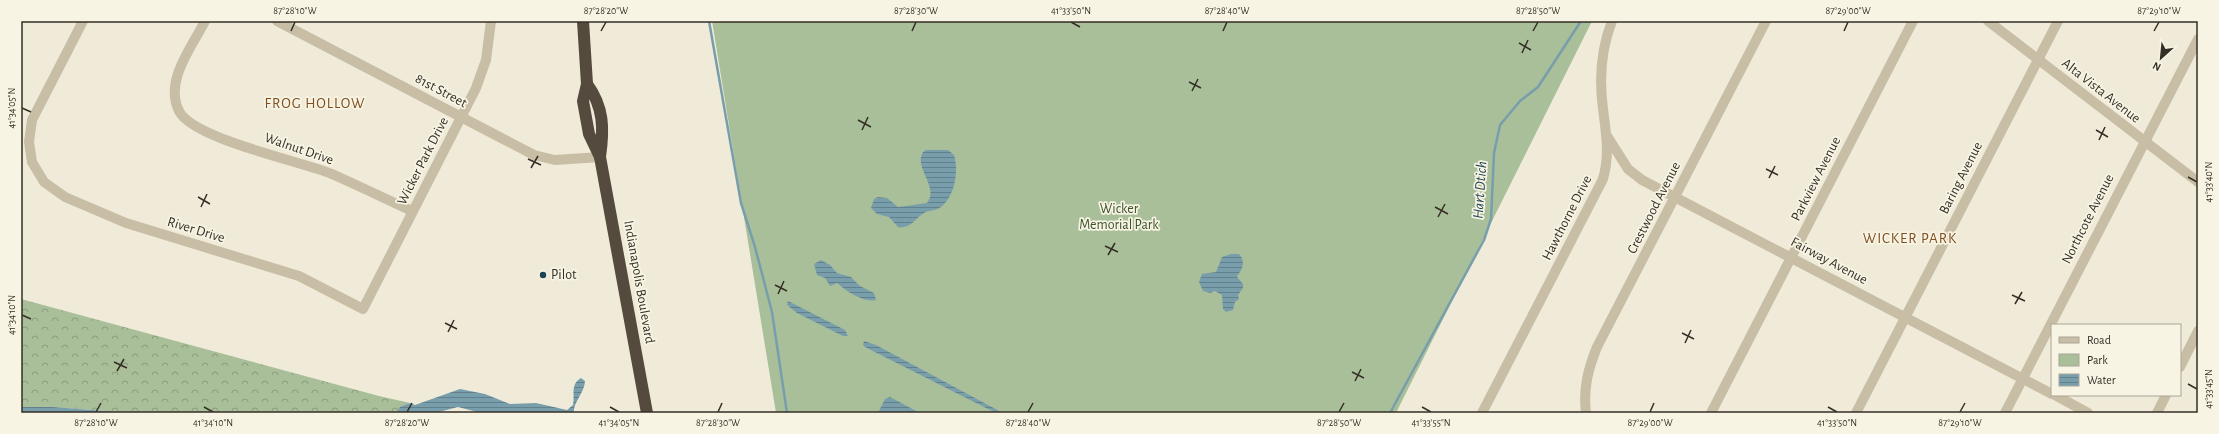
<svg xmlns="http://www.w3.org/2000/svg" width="2219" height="434" font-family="'Alegreya Sans',sans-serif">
<defs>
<pattern id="forest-crowns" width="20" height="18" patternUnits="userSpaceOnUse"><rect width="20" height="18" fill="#a9bf99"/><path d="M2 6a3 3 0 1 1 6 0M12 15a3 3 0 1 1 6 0" fill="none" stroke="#8a9c7d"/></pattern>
<pattern id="water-rules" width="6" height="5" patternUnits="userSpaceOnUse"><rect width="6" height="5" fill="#789eac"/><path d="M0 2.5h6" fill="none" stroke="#63818c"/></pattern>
</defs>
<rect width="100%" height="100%" fill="#f0ebd8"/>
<path fill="url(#forest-crowns)" d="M21 299 379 396 410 403 406 405 400 412 402 413H132L53 407H21Z"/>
<path fill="#a9bf99" d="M712 21H1592L1396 413H776Z"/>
<g fill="url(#water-rules)">
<path d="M926 150H948L954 155C959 171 955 196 941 207 936 211 929 210 924 213 914 219 911 229 898 227L889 217 877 214 871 208 874 199 878 197 887 198 898 207 927 203C940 188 913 167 923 152Z"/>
<path d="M1231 254H1239C1247 263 1241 270 1237 277L1243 284V288L1238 295 1239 299 1235 302 1233 310 1226 312 1223 309 1222 295 1215 291 1210 293 1203 291 1199 282 1202 274 1216 272 1222 257Z"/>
<path d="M821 260 830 265 837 273 851 277 860 286 874 293 876 300C864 303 846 291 837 283L830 286 825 278 817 275 814 264Z"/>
<path d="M788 301 845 330 848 336H843L797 313 787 305Z"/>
<path d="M864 341 876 345 1003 413H996L865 347 863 345Z"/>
<path d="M581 378 585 381C585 392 572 404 574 413H481L458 407 435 413 397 412 400 407 410 403 415 405 460 389 485 394 510 404 536 403 567 410 573 405C575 395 570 384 581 378Z"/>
<path d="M890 397 920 413H878L885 399Z"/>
<path d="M21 407H53L132 413H21Z"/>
</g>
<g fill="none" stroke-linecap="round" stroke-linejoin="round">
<g stroke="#789eac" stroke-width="2.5">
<path d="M709 21 741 203 755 247 772 312 787 413"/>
<path d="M1390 413 1484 240 1491 219 1494 153 1500 125 1520 101 1538 87 1581 21"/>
</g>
<g stroke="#c8bda5" stroke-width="10">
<path d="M83 21 32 120 29 142 32 162 44 182 65 197 126 223 299 276 363 309 476 88 486 60 491 21"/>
<path d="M205 21C192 47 164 81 179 111 193 139 300 161 332 174 359 186 386 199 412 211"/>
<path d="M277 21 534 155 555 160 600 157"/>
<path d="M1988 21 2198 182"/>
<path d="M1607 136 1628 169 1642 180 2052 394"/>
<path d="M2180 367 2198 331"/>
<path d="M2055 395 2088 413"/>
<path d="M1482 413 1603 179C1610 155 1606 133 1603 109 1599 79 1601 49 1612 21"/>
<path d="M1586 413C1583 389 1588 369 1597 347L1766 21"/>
<path d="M1711 413 1913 21"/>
<path d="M1856 413 2058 21"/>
<path d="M2005 413 2198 39"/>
<path d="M2157 413 2166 395"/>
</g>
<g stroke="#544a3d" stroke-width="12">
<path d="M583 21 587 84 583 101 589 134 600 157 647 413"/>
<path d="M587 84C604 107 604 129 600 157"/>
</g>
</g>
<path fill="none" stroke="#342e26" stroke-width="1.5" d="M1071 22 1080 27M291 31 295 22M601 31 606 22M912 31 916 22M1223 31 1227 22M1533 31 1538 22M1844 31 1848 22M2154 31 2159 22M1519 43 1531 50M1522 53 1528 40M1189 82 1201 88M1192 91 1198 79M22 108 31 112M858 120 871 127M862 130 868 117M2096 130 2108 137M2099 140 2105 127M528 159 541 165M531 168 538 156M1766 169 1778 175M2188 177 2197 182M1769 178 1775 166M198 197 210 204M201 207 207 194M1435 207 1448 214M1438 217 1445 204M1105 246 1118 252M1108 255 1115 243M775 285 787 291M778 294 784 281M2012 295 2025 301M2015 304 2022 292M22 315 31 319M445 323 457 329M448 332 454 320M1682 333 1694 339M1685 343 1691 330M114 362 127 368M117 371 124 359M1352 372 1364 378M1355 381 1361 369M2188 384 2197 389M204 407 213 412M610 407 619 412M1422 407 1431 412M1828 407 1837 412M96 412 101 403M407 412 412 403M718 412 722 403M1028 412 1033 403M1339 412 1344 403M1650 412 1654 403M1960 412 1965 403"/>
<circle fill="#1d4354" stroke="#f8f4e4" stroke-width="1.5" cx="543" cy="275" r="4"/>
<g text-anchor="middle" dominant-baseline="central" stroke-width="3.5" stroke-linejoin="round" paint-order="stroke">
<g font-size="14" fill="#342e26" stroke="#f8f4e4">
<text transform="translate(441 91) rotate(28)">81st Street</text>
<text transform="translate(2101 91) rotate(38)">Alta Vista Avenue</text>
<text transform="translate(299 149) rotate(19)">Walnut Drive</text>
<text transform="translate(423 161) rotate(-63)">Wicker Park Drive</text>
<text transform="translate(1961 178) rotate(-63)">Baring Avenue</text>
<text transform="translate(1816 179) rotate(-63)">Parkview Avenue</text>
<text transform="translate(1654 208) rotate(-63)">Crestwood Avenue</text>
<text transform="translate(1567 218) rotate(-63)">Hawthorne Drive</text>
<text transform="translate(2088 219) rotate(-63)">Northcote Avenue</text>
<text transform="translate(196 230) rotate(17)">River Drive</text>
<text transform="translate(1829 261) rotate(28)">Fairway Avenue</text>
<text transform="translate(639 282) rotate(80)">Indianapolis Boulevard</text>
</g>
<g font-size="14" fill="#3a512b" stroke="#f8f4e4">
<text x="1119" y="209">Wicker<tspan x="1119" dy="16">Memorial Park</tspan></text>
</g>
<g font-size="14" fill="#342e26" stroke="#f8f4e4" text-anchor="start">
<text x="551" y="275">Pilot</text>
</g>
<g font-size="15" letter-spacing="1" fill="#804f21" stroke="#f8f4e4">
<text x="315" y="103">FROG HOLLOW</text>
<text x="1910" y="238">WICKER PARK</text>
</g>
<g font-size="15" font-style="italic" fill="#1d4354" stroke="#f8f4e4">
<text transform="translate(1480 190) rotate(-86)">Hart Dtich</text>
</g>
</g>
<rect width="2219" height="434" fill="none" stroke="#f8f4e4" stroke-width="44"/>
<rect x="2051" y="324" width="130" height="72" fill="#f8f4e4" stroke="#aaa598"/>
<rect x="2059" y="337" width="20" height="6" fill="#c8bda5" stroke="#aaa598"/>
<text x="2087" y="344" font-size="12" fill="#342e26">Road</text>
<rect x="2059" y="354" width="20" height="12" fill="#a9bf99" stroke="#aaa598"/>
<text x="2087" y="364" font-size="12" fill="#342e26">Park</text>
<rect x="2059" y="374" width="20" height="12" fill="url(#water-rules)" stroke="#aaa598"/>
<text x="2087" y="384" font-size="12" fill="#342e26">Water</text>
<g transform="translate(2161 58) rotate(207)" stroke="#f8f4e4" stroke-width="3" paint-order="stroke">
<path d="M0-3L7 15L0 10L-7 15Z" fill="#342e26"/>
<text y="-6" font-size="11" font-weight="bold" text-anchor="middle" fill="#342e26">N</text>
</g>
<rect x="22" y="22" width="2175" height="390" fill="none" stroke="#342e26" stroke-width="1.5"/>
<g font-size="10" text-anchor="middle" fill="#342e26">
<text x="295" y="14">87°28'10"W</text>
<text x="606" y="14">87°28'20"W</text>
<text x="916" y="14">87°28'30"W</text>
<text x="1071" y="14">41°33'50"N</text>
<text x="1227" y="14">87°28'40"W</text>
<text x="1538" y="14">87°28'50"W</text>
<text x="1848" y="14">87°29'00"W</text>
<text x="2159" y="14">87°29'10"W</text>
<text transform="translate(11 108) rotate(-90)" y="4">41°34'05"N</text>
<text transform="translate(2208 182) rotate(-90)" y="4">41°33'40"N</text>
<text transform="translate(11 315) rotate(-90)" y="4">41°34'10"N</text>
<text transform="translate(2208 389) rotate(-90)" y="4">41°33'45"N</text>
<text x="96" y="426">87°28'10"W</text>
<text x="213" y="426">41°34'10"N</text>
<text x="407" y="426">87°28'20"W</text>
<text x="619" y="426">41°34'05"N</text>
<text x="718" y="426">87°28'30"W</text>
<text x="1028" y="426">87°28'40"W</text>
<text x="1339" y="426">87°28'50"W</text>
<text x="1431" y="426">41°33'55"N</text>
<text x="1650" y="426">87°29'00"W</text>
<text x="1837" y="426">41°33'50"N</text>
<text x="1960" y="426">87°29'10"W</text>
</g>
</svg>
